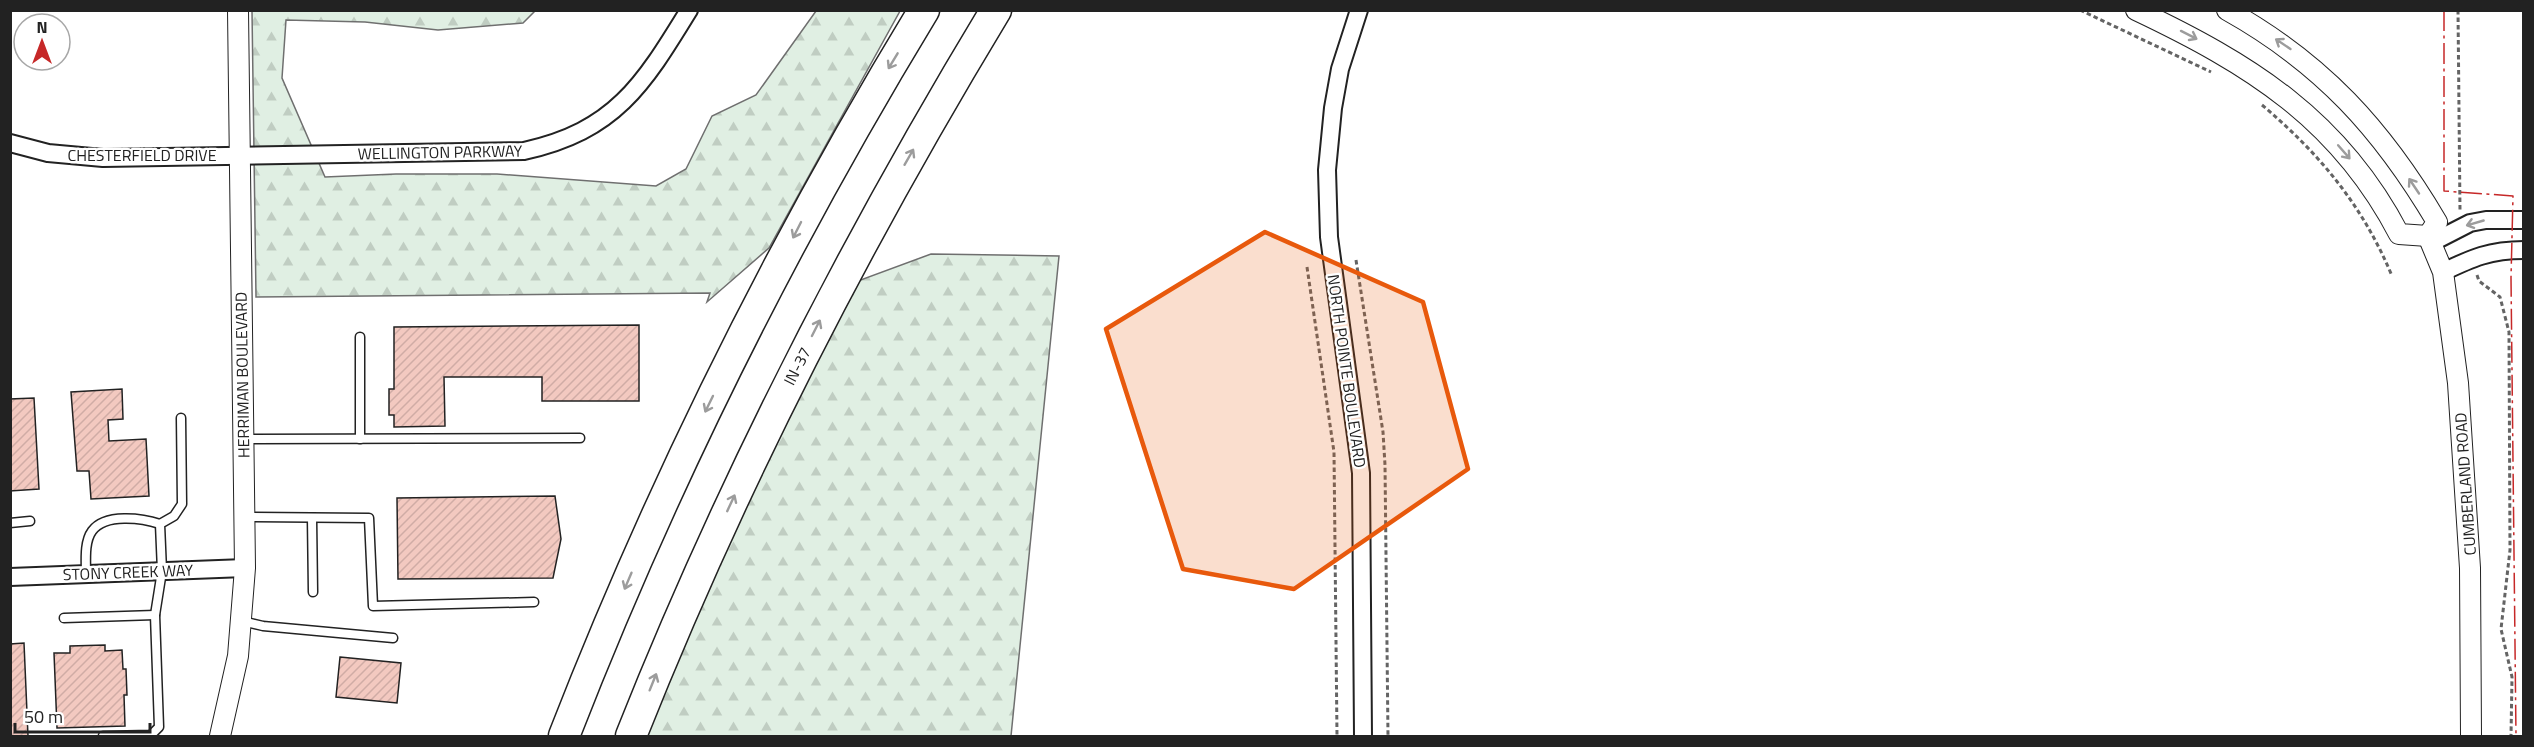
<svg xmlns="http://www.w3.org/2000/svg" width="2534" height="747" font-family="'Titillium Web',sans-serif">
<defs>
<pattern id="forest-firs" width="22" height="20" patternUnits="userSpaceOnUse" patternTransform="scale(1.5)"><rect width="22" height="20" fill="#e0efe3"/><path d="M5 1l3.5 6h-7zM16 11l3.5 6h-7z" fill="#c0cdc2"/></pattern>
<pattern id="building-hatch" width="6" height="6" patternUnits="userSpaceOnUse" patternTransform="scale(1.5)"><rect width="6" height="6" fill="#f3c9c0"/><path d="M-1 1l2-2M0 6l6-6M5 7l2-2" fill="none" stroke="#d0aca5"/></pattern>
</defs>
<rect width="100%" height="100%" fill="#fff"/>
<g fill="url(#forest-firs)" stroke="#6f6f6f" stroke-width="1.5">
<path d="M252 11H535L523 23 438 30 365 22 286 20 282 78 325 177 396 174H497L656 186 686 169 712 116 756 95 816 11H900L769 248 707 302 710 293 256 297Z"/>
<path d="M931 254 1059 256 1011 736H633L836 289Z"/>
</g>
<g fill="url(#building-hatch)" stroke="#222" stroke-width="1.5">
<path d="M639 325V401H542V377H444L445 426 394 427V415H389V389H394V327Z"/>
<path d="M122 389 123 419 108 420 109 441 146 439 149 496 91 499 89 471H77L71 392Z"/>
<path d="M34 398 39 489 10 491V399Z"/>
<path d="M555 496 561 539 553 578 398 579 397 498Z"/>
<path d="M24 643 28 736H10V644Z"/>
<path d="M105 645V651L122 650 123 669H126L127 695H124L125 726 57 728 54 653H70V646Z"/>
<path d="M340 657 401 663 397 703 336 697Z"/>
</g>
<g fill="none" stroke-linecap="round" stroke-linejoin="round">
<g stroke="#222" stroke-width="11">
<g id="service">
<path d="M360 337V439"/>
<path d="M243 439 580 438"/>
<path d="M245 517 369 518 373 606 534 602"/>
<path d="M312 518 313 592"/>
<path d="M10 523 30 521"/>
<path d="M86 574C86 561 84 542 92 531 105 513 142 518 160 524"/>
<path d="M64 618 155 615"/>
<path d="M242 621 263 626 393 638"/>
<path d="M103 736 151 735 159 727 155 615 162 571 160 524 174 516 182 504 181 418"/>
</g>
</g>
<g stroke="#222" stroke-width="20">
<g id="minor">
<path d="M1359 10 1340 69 1333 108 1327 170 1329 237 1361 473 1363 736"/>
<path d="M10 143 48 153 103 158 524 151C615 131 643 85 689 10"/>
<path d="M2431 243 2470 223 2486 220H2524"/>
<path d="M2443 272C2472 258 2490 250 2524 250"/>
<path d="M10 577 245 568"/>
</g>
</g>
<g stroke="#222" stroke-width="22">
<g id="tertiary">
<path d="M2136 10C2250 64 2339 119 2399 234L2428 236"/>
<path d="M2227 10C2322 63 2382 129 2437 222L2428 236"/>
<path d="M2428 236 2443 272 2458 383 2470 568 2471 736"/>
<path d="M220 736 238 656 245 568 238 10"/>
</g>
</g>
<g stroke="#222" stroke-width="33">
<g id="motorway">
<path d="M564 736C662 484 783 242 924 10"/>
<path d="M631 736C731 484 855 243 996 10"/>
</g>
</g>
<g stroke="#646464" stroke-width="3" stroke-dasharray="4.5 3" stroke-linecap="butt">
<path d="M2080 10 2211 72"/>
<path d="M2458 10 2460 211"/>
<path d="M2262 105C2320 154 2363 206 2392 276"/>
<path d="M1356 260 1383 432 1385 465 1388 736"/>
<path d="M1307 267 1334 452 1337 736"/>
<path d="M2477 275 2479 281 2500 297 2509 332 2510 550 2501 629 2512 677 2511 736"/>
</g>
<use href="#service" stroke="#fff" stroke-width="8"/>
<use href="#minor" stroke="#fff" stroke-width="16"/>
<use href="#tertiary" stroke="#fff" stroke-width="20"/>
<use href="#motorway" stroke="#fff" stroke-width="30"/>
<path stroke="#c62828" stroke-width="1.5" stroke-dasharray="21 4.5 3 4.5" stroke-linecap="butt" d="M2444 10V191L2513 196 2511 278 2516 736"/>
</g>
<defs><path id="oneway-shaft" d="M-6 0H5M1.5-3L5.5 0L1.5 3" fill="none" stroke-width="1.6" stroke-linecap="round" stroke-linejoin="round" transform="scale(1.5)"/></defs>
<g stroke="#9c9c9c">
<use href="#oneway-shaft" transform="translate(2189 35) rotate(27)"/>
<use href="#oneway-shaft" transform="translate(2283 44) rotate(-146)"/>
<use href="#oneway-shaft" transform="translate(893 61) rotate(121)"/>
<use href="#oneway-shaft" transform="translate(2344 152) rotate(49)"/>
<use href="#oneway-shaft" transform="translate(909 157) rotate(-60)"/>
<use href="#oneway-shaft" transform="translate(2414 186) rotate(-124)"/>
<use href="#oneway-shaft" transform="translate(2475 223) rotate(164)"/>
<use href="#oneway-shaft" transform="translate(797 230) rotate(117)"/>
<use href="#oneway-shaft" transform="translate(816 328) rotate(-63)"/>
<use href="#oneway-shaft" transform="translate(709 404) rotate(116)"/>
<use href="#oneway-shaft" transform="translate(731 503) rotate(-65)"/>
<use href="#oneway-shaft" transform="translate(628 581) rotate(113)"/>
<use href="#oneway-shaft" transform="translate(653 682) rotate(-68)"/>
</g>
<path fill="#e8590c" fill-opacity="0.2" stroke="#e8590c" stroke-width="4.5" stroke-linejoin="round" d="M1265 232 1423 302 1468 469 1294 589 1183 569 1106 329Z"/>
<g text-anchor="middle" dominant-baseline="central" stroke-width="4.5" stroke-linejoin="round" paint-order="stroke">
<g font-size="16" fill="#222" stroke="#fff">
<text transform="translate(440 152) rotate(-1)">WELLINGTON PARKWAY</text>
<text x="142" y="155">CHESTERFIELD DRIVE</text>
<text transform="translate(797 366) rotate(-63)">IN-37</text>
<text transform="translate(1347 371) rotate(82)">NORTH POINTE BOULEVARD</text>
<text transform="translate(242 375) rotate(-91)">HERRIMAN BOULEVARD</text>
<text transform="translate(2465 484) rotate(-94)">CUMBERLAND ROAD</text>
<text transform="translate(128 572) rotate(-2)">STONY CREEK WAY</text>
</g>
</g>
<rect width="2534" height="747" fill="none" stroke="#222222" stroke-width="24"/>
<g transform="translate(42 42)"><circle r="28" fill="#ffffff" stroke="#a7a7a7" stroke-width="1.5"/>
<path d="M0-4.5L10 22L0 15L-10 22Z" fill="#c62828"/>
<text y="-9" font-size="16" font-weight="bold" text-anchor="middle" fill="#222222">N</text>
</g>
<path d="M15 723v9h135v-9" fill="none" stroke="#222222" stroke-width="3"/>
<text x="24" y="723" font-size="18" fill="#222222" stroke="#ffffff" stroke-width="4.5" paint-order="stroke">50 m</text>
</svg>
